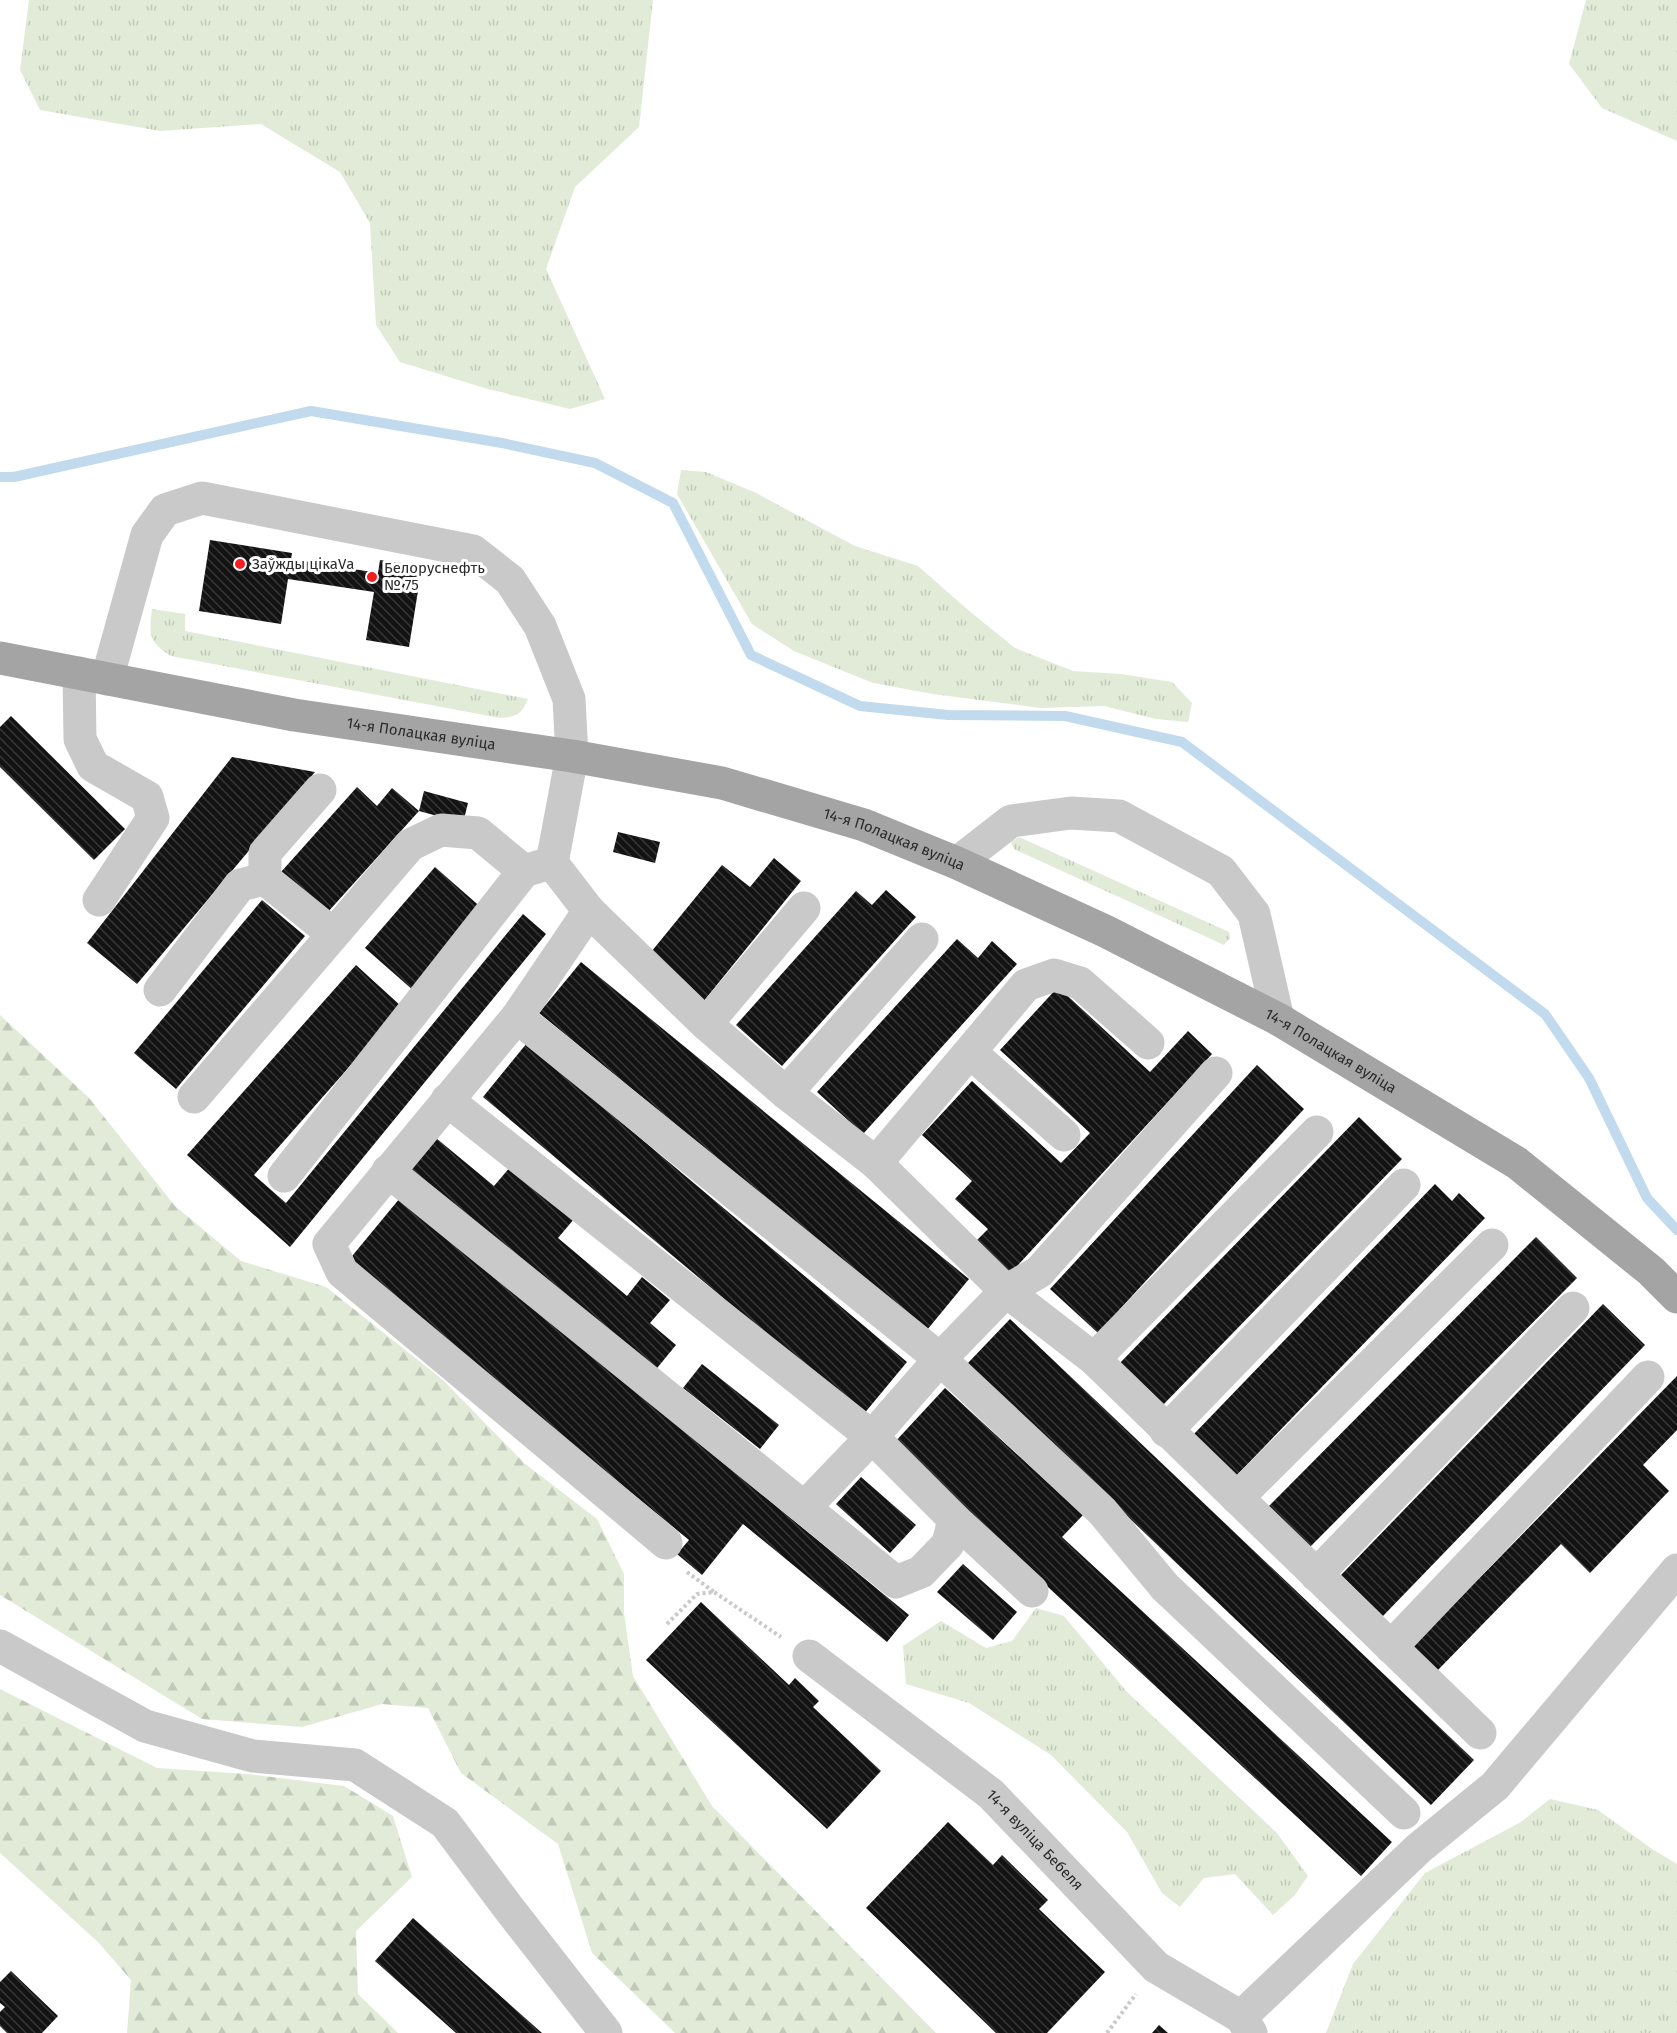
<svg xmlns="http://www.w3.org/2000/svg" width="1677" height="2033" font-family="'Fira Sans',sans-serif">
<defs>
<pattern id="grass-tufts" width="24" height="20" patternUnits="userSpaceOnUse" patternTransform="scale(1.5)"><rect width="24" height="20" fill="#e1ebd7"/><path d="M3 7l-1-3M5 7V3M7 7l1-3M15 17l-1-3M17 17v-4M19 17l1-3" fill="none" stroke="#c1cab9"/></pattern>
<pattern id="forest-firs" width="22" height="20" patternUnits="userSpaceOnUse" patternTransform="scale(1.5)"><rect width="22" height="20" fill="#e1ebd7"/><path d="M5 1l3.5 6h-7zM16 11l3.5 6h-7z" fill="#c1cab9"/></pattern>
<pattern id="building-back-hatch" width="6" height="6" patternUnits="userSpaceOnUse" patternTransform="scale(1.5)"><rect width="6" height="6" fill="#131313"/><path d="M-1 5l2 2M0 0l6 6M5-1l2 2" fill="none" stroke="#363636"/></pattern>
</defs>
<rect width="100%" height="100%" fill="#fff"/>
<g fill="url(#grass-tufts)">
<path d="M29 0H653L639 127 575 187 546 269 605 399 570 409 488 389 400 362 376 325 370 223 340 172 261 124 160 131 40 110 20 70Z"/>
<path d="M1586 0H1677V141L1602 108 1569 64Z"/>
<path d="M681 470 706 472 754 492 855 546 918 566 968 610 1015 648 1073 671 1121 674 1172 682 1192 703 1188 722 1156 719 1104 706 1040 708 933 694 873 683 794 651 752 624 677 494Z"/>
<path d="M152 609 185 614V631L528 699C521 715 518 716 500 718L171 656C148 641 149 635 152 609Z"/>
<path d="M1019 837 1229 932 1230 938 1224 945 1014 849 1011 842Z"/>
<path d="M1036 1608 1064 1616 1126 1691 1277 1833 1308 1876 1294 1896 1273 1915 1235 1874 1204 1878 1180 1907 1162 1893 1127 1832 1051 1755 969 1703 906 1684 903 1646 941 1621 986 1648 1012 1641Z"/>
<path d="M1550 1799 1598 1810 1652 1849 1677 1864V2033H1326L1353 1964 1425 1873 1521 1822Z"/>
</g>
<g fill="url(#forest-firs)">
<path d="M0 1015 89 1098 175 1206 241 1261 326 1287 443 1380 524 1463 597 1519 624 1574V1613L633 1676 712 1806 936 2033H675L592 1953 558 1844 461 1773 428 1708 382 1704 302 1727 202 1719 0 1595Z"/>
<path d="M0 1689 157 1768 247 1774 344 1786 393 1816 412 1877 356 1931 358 1994 398 2033H127L131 1980 98 1942 0 1853Z"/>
</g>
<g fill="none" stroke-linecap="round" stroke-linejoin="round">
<path stroke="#c1daed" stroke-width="10" d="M0 477H14L311 411 502 443 595 463 673 503 751 655 860 706 948 715 1065 716 1182 742 1545 1014 1589 1078 1647 1198 1677 1230"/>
</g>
<g fill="url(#building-back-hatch)">
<path d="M210 540 292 553 291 559 378 573 380 560 422 566 409 647 366 640 374 592 288 579 281 624 199 611Z"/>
<path d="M11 716 125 829 94 860 0 767V727Z"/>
<path d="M232 757 315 772 137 984 87 943Z"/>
<path d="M357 787 377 806 392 788 419 811 327 913 281 872Z"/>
<path d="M424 791 468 803 463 823 419 811Z"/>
<path d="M618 832 660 842 655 863 613 852Z"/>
<path d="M774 858 801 881 703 1002 647 957 722 865 750 887Z"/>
<path d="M435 867 484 910 414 991 365 948Z"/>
<path d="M886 890 916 917 782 1066 736 1025 856 891 872 905Z"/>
<path d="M262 900 305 936 176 1089 134 1053Z"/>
<path d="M523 914 546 934 290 1247 187 1155 356 965 402 1007 254 1175 286 1203Z"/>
<path d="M957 939 978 958 992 941 1017 964 863 1134 817 1092Z"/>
<path d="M581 962 969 1279 927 1330 539 1013Z"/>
<path d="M1058 987 1150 1072 1188 1031 1212 1054 1008 1276 973 1244 988 1229 955 1199 972 1181 922 1135 972 1081 1061 1163 1090 1133 1000 1050Z"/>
<path d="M527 1043 907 1362 863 1415 483 1097Z"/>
<path d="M1257 1065 1304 1109 1098 1333 1050 1289Z"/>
<path d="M1359 1117 1402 1159 1161 1407 1118 1365Z"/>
<path d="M436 1138 494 1186 511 1166 574 1219 558 1238 627 1296 642 1277 670 1300 650 1323 676 1345 653 1373 409 1169Z"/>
<path d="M1435 1184 1452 1201 1459 1193 1485 1218 1236 1476 1193 1435Z"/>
<path d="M400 1198 909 1615 887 1642 743 1524 702 1575 677 1554 689 1540 348 1261Z"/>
<path d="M1536 1237 1577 1278 1309 1548 1268 1507Z"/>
<path d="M1603 1304 1645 1345 1383 1616 1341 1575Z"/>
<path d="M1010 1319 1474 1760 1431 1805 967 1364Z"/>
<path d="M702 1364 779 1425 760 1449 683 1388Z"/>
<path d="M1677 1376V1430L1643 1465 1669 1491 1590 1573 1561 1544 1437 1671 1412 1647Z"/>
<path d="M945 1388 1083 1515 1062 1537 1392 1842 1361 1876 893 1444Z"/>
<path d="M861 1477 916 1525 890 1553 836 1504Z"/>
<path d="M963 1564 1017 1612 993 1640 937 1592Z"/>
<path d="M701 1602 789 1685 795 1678 819 1701 813 1707 881 1771 827 1829 646 1660Z"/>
<path d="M948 1822 993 1865 1002 1855 1048 1900 1039 1909 1105 1972 1047 2033H996L866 1908Z"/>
<path d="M413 1918 542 2033H456L375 1961Z"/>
<path d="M11 1971 58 2016 42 2033H7L0 2026V2012L5 2007 0 2003V1982Z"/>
<path d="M1159 2025 1168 2033H1152Z"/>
</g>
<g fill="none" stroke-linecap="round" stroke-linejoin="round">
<g stroke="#c9c9c9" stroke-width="4" stroke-dasharray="3 3" stroke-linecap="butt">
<path d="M687 1572 714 1592"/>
<path d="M667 1624 697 1594 714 1592 781 1637"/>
<path d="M1107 2033 1136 1994"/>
</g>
<g stroke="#c9c9c9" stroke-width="33">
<path d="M79 673 80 739 93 766 147 797 153 818 99 900"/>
<path d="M107 679 147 535 165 510 202 498 473 551 510 580 540 626 569 699 572 756 552 863 589 911 706 1024 786 1093 876 1163 1006 1291 1094 1359 1480 1733"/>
<path d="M957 863 1011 821 1071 813 1119 816 1221 871 1254 914 1278 1019"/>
<path d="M265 879V853L320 790"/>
<path d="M589 911 517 1017 329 1244 342 1272 666 1543"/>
<path d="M160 990 240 885 265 879 333 934"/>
<path d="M517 1017 940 1359 1102 1511 1165 1587 1404 1813"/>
<path d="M706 1024 804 908"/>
<path d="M970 1052 1064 1135"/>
<path d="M786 1093 922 939"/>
<path d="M194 1097 410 845 441 830 478 833 524 871"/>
<path d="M876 1163 1026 985 1054 975 1080 983 1148 1043"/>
<path d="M388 1171 896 1582 921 1572 948 1544 954 1519 872 1437 447 1100"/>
<path d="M284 1176 524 871 544 865"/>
<path d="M1094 1359 1317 1132"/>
<path d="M1166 1431 1404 1185"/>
<path d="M1237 1498 1492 1245"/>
<path d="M805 1507 872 1437 940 1359 1006 1291 1039 1272 1216 1073"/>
<path d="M954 1519 1032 1591"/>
<path d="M1316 1575 1573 1308"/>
<path d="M0 1646 145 1726 253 1756 355 1765 445 1823 507 1906 606 2033"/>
<path d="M1391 1647 1648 1377"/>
<path id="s1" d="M809 1656 991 1794 1156 1967 1241 2017 1251 2033"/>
<path d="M1241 2017 1419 1848 1495 1786 1677 1570"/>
</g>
<path stroke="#a4a4a4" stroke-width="33" id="s2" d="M0 658 294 715 572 756 722 783 864 825 957 863 1105 931 1278 1019 1517 1163 1651 1271 1677 1297"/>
</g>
<g fill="#f31e21" stroke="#fff" stroke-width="2">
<circle cx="240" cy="564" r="6"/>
<circle cx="372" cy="577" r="6"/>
</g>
<g text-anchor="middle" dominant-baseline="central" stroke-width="6" stroke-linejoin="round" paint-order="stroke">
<g font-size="15" fill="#2c2c2c" stroke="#fff" text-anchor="start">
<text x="252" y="564">Заўжды цікаVа</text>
<text x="384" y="568">Белоруснефть<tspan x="384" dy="17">№ 75</tspan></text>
</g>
<g font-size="15" fill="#2c2c2c" stroke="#fff">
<text stroke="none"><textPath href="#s2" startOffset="428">14-я Полацкая вуліца</textPath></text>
<text stroke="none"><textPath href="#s2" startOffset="914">14-я Полацкая вуліца</textPath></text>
<text stroke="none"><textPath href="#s2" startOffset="1400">14-я Полацкая вуліца</textPath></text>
<text stroke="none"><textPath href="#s1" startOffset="292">14-я вуліца Бебеля</textPath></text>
</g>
</g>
</svg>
